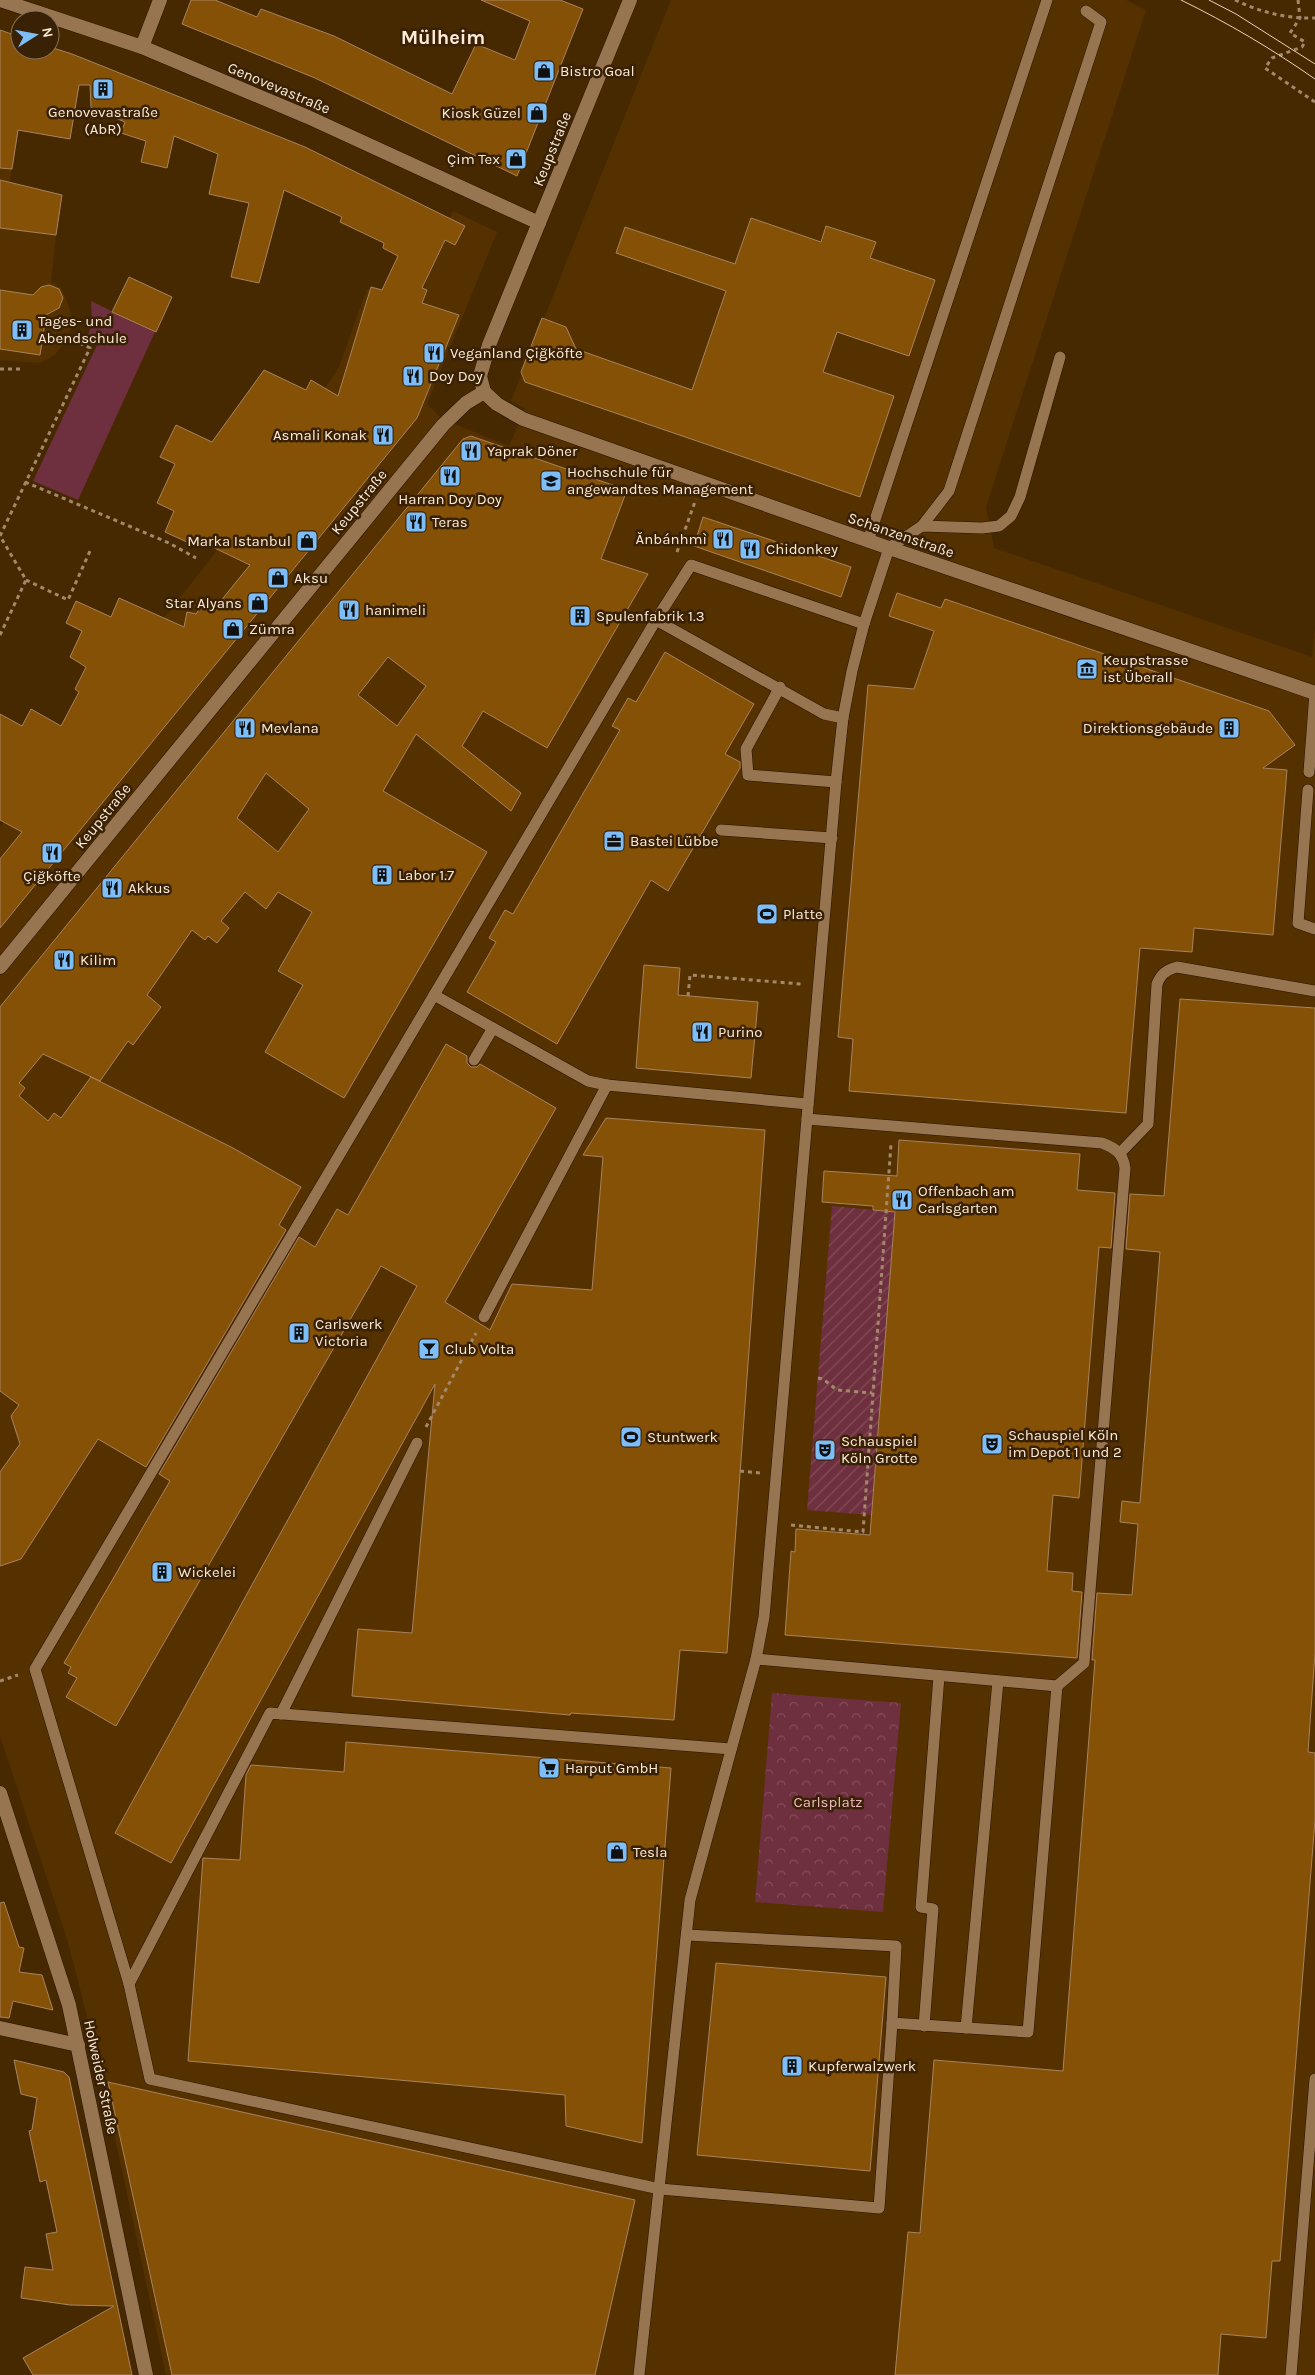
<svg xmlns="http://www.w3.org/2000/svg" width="1315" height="2375" font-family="Karla,sans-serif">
<defs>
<pattern id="park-crowns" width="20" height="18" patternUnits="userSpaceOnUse" patternTransform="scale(1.25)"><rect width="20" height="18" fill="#6e2f3e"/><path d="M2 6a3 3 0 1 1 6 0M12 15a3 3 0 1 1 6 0" fill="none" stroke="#844d59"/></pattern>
<pattern id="garden-furrows" width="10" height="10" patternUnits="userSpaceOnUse" patternTransform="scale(1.25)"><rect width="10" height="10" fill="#6e2f3e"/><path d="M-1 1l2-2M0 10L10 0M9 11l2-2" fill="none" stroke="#844d59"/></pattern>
</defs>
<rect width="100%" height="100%" fill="#472901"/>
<g fill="#553100">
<path d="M671 0H1126L1146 10 986 507 994 548 1312 657 1315 628V2375H166L100 2068 68 1942 0 1736V827L212 557 339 367 367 289 419 306 440 238 453 211 497 232 427 404 442 419 509 446 525 408 511 401Z"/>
<path d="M0 30 20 37 24 88 3 228 56 235 51 282 61 288 69 306 72 321 68 338 55 355 40 363 0 360Z"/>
</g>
<path fill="#6e2f3e" d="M91 301 155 332 78 500 33 481 97 345 87 340 92 321Z"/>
<path fill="url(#park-crowns)" d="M772 1693 901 1703 883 1912 755 1902Z"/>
<path fill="url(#garden-furrows)" d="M832 1206 895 1212 871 1515 807 1510Z"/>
<g fill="#855106" stroke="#a7835f" fill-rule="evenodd">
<path d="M191 0H215L257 17 261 9 334 36 452 94 476 44 515 60 530 21 481 0H560L583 9 517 176 315 78 182 24Z"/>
<path d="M0 30 20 37V50H50V47L72 54 305 147 465 226 455 245 445 240 422 288 427 290 422 303 459 315 417 418 0 928V859L22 832 0 820V714L22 726 31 709 61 726 79 692 75 689 86 667 70 657 82 631 66 623 76 601 111 617 119 598 184 627 187 612 196 614 202 605 206 606 208 603 215 608 250 565 202 542 200 548 165 532 174 511 157 503 175 464 160 457 176 425 212 442 264 370 306 390 311 380 338 396 371 287 382 290 398 256 383 248 384 243 340 222 342 217 284 190 259 283 231 277 249 203 209 194 218 154 174 136 167 168 141 162 146 141 121 133 125 122 91 108 90 85H79L70 139 18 130 12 169 0 168Z"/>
<path d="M0 180 62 195 56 235 0 228Z"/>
<path d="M751 218 821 242 826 226 876 242 870 258 935 280 909 356 837 332 823 372 894 396 860 497 525 382 521 372 542 318 566 327 576 349 692 390 726 291 616 253 625 227 735 264Z"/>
<path d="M129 277 172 297 156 332 112 312Z"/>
<path d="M49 285 59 289 63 298 59 308 46 315 40 355 0 349V290L33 295 41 287Z"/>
<path d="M471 436 627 490 601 559 648 574 547 748 483 711 462 746 521 793 511 811 416 734 383 791 487 852 344 1098 265 1052 303 985 278 971 312 912 278 892 266 909 245 892 221 921 229 928 217 943 208 936 205 940 192 930 147 995 161 1007 133 1045 128 1041 100 1081 43 1054 19 1083 25 1088 19 1096 48 1121 54 1113 61 1118 91 1077 233 1148 301 1187 279 1225 286 1230 146 1467 98 1439 21 1559 0 1566V1472L20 1444 11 1416 19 1405 0 1391V1007L463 439ZM388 657 426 686 397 726 358 695ZM266 773 309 809 278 852 237 818Z"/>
<path d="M703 517 851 567 841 597 694 546Z"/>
<path d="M897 593 941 608 945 599 1269 711 1295 745 1263 768 1287 770 1273 935 1194 928 1192 952 1140 948 1126 1113 849 1091 853 1039 838 1037 868 685 914 689 934 631 889 616Z"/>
<path d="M665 652 754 704 725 754 740 762V768L668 891 651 880 557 1044 467 992 496 942 489 938 505 910 513 914 620 730 612 726 628 698 636 702Z"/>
<path d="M644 965 680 968 678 995 758 1002 751 1078 636 1068Z"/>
<path d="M1180 999 1315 1008V1653L1308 1752 1315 1753V1820L1280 2261H1272L1266 2338 1221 2334 1218 2375H895L908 2232 920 2233 934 2060 1063 2071 1095 1660H1092L1097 1593 1132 1595 1138 1524 1120 1522 1122 1501 1140 1503 1160 1252 1126 1249 1130 1194 1164 1196Z"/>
<path d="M446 1044 467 1056V1063L471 1067H477L480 1064 556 1108 445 1302 490 1330 512 1284 592 1290 603 1157 583 1155 606 1118 765 1130 727 1653 680 1650 674 1720 571 1713 570 1715 352 1696 358 1629 412 1633 435 1384 171 1863 115 1833 417 1286 381 1266 116 1726 66 1697 77 1678 68 1673 71 1667 64 1663 170 1481 159 1474 299 1237 315 1247 337 1209 348 1215Z"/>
<path d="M899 1140 1080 1154 1077 1190 1115 1193 1111 1248 1099 1247 1079 1498 1053 1495 1047 1571 1073 1573 1072 1591 1082 1592 1077 1658 785 1635 791 1551 795 1552 796 1529 870 1535 895 1212 873 1210V1206L822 1202 824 1171 897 1176Z"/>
<path d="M346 1742 671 1768 642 2143 566 2126 565 2095 188 2061 203 1858 240 1860 246 1775 251 1765 344 1772Z"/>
<path d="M4 1902 19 1947 24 1948 19 1972 42 1975 53 2010 13 2001 9 2018 0 2017V1903Z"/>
<path d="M716 1963 886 1977 870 2171 697 2155Z"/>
<path d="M14 2060 64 2072 69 2077 132 2375H33L23 2358 114 2306 70 2305 21 2298 25 2267 53 2270 46 2234 57 2232 46 2180 40 2182 29 2131 32 2130 37 2098 21 2094Z"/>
<path d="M108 2082 635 2200 595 2375H172Z"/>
</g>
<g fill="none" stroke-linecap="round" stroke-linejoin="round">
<g stroke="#291200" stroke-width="12">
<g id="service">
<path d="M922 526 949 491 1101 22 1086 11"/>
<path d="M868 541 1047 0"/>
<path d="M656 620 824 714 843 718"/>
<path d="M864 624 691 565 656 620 35 1669 129 1984 150 2079 660 2189 879 2208 892 2023"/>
<path d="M780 687 746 749 748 775 836 782"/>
<path d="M1309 772 1315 693"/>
<path d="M1308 790 1298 923 1315 929"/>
<path d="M721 830 832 838"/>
<path d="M434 995 588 1081 607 1085"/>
<path d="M474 1060 493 1028"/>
<path d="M807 1119 1102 1143C1115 1148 1123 1153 1125 1168L1084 1663 1057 1686"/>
<path d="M1120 1153 1148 1124 1157 984C1161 974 1166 970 1177 967L1315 991"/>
<path d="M484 1317 607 1085 808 1104"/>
<path d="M281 1714 417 1443"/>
<path d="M687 1935 896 1946 892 2023 1028 2032 1057 1686 756 1659"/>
<path d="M129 1984 270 1713 731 1749"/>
<path d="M924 2026 933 1909 921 1907 939 1676"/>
<path d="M966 2028 998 1681"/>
<path d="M639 2375 690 1900 756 1659 764 1617 836 782 843 718 852 671 864 624 889 548 922 526 982 528 999 526 1011 516 1020 497 1060 357"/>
<path d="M1291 2375 1315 2079"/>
</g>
</g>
<g stroke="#291200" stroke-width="15">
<g id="minor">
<path d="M0 0 142 47 308 117 539 223"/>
<path d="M142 47 160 0"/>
<path d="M484 392 497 404 523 419 889 548 1315 693"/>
<path d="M484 392 480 376 489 345 630 0"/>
<path d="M0 967 443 425 466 403 484 392"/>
<path d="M0 1793 69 2005 146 2375"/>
<path d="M0 2028 78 2045"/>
</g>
</g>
<g stroke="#a2896c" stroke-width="3" stroke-dasharray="4 4" stroke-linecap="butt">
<path d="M1235 0C1260 12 1287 19 1315 18"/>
<path d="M1298 0 1300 18 1290 33 1305 42 1302 47 1272 58 1265 68 1315 102"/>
<path d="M0 369H22"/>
<path d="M25 482 169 543 196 558"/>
<path d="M677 552 696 499"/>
<path d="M26 580 68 600 90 551"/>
<path d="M0 635 26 580 0 536 90 348 77 342"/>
<path d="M688 996 690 975 801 984"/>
<path d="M818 1378 823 1379 837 1390 872 1393"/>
<path d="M426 1427 476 1333"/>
<path d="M740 1471 760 1473"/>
<path d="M791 1525 863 1532 891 1144"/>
<path d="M0 1681 18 1675"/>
</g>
<use href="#service" stroke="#987551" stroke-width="11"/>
<use href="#minor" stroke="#987551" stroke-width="14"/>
<g stroke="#e7d2bc" stroke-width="1">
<path d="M1181 0C1228 23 1272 49 1315 79"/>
<path d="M1209 0 1236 14 1315 64"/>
</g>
</g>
<defs>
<g id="shop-square" transform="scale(1.125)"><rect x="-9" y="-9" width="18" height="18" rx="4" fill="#7dbef9" stroke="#382105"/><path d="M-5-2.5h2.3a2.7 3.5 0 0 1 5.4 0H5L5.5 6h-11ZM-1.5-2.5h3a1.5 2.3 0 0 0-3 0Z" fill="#111"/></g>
<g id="building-square" transform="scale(1.125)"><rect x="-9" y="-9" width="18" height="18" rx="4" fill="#7dbef9" stroke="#382105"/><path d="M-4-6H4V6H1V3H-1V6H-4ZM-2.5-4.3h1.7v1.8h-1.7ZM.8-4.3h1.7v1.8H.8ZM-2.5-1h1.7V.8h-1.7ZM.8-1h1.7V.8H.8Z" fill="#111"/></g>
<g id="restaurant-square" transform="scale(1.125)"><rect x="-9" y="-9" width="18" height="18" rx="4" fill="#7dbef9" stroke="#382105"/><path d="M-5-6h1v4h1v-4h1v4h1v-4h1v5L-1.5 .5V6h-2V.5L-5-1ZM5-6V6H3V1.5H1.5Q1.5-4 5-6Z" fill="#111"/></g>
<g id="university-square" transform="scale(1.125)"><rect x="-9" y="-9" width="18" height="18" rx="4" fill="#7dbef9" stroke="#382105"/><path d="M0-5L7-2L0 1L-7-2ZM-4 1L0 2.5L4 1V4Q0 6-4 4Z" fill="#111"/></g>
<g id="museum-square" transform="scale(1.125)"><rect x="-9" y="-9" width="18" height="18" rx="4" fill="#7dbef9" stroke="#382105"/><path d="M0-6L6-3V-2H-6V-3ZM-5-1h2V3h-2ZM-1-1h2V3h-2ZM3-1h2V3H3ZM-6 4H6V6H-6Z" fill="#111"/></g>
<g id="office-square" transform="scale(1.125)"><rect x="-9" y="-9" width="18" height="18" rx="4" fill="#7dbef9" stroke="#382105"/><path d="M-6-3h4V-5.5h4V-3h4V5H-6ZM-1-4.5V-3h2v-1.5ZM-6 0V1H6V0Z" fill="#111"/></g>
<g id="stadium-square" transform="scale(1.125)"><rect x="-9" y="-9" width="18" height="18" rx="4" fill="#7dbef9" stroke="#382105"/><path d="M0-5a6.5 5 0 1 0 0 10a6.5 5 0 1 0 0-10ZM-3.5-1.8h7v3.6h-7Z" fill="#111"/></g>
<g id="bar-square" transform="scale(1.125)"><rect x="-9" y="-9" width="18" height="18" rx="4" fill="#7dbef9" stroke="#382105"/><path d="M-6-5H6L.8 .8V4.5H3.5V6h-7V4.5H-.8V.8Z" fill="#111"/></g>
<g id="theatre-square" transform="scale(1.125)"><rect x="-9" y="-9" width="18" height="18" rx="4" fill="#7dbef9" stroke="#382105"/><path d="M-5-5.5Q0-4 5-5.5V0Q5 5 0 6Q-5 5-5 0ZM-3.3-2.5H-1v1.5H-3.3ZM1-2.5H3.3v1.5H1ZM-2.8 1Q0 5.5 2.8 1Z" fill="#111"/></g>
<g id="supermarket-square" transform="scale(1.125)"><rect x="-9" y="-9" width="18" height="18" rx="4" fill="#7dbef9" stroke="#382105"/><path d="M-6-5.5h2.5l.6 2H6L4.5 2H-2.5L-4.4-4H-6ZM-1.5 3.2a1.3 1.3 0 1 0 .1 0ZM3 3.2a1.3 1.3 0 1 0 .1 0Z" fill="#111"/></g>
</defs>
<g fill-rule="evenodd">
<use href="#shop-square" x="544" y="71"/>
<use href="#building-square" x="103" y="89"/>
<use href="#shop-square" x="537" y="113"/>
<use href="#shop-square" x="516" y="159"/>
<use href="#building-square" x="22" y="330"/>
<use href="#restaurant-square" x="434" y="353"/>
<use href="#restaurant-square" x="413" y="376"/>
<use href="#restaurant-square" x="383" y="435"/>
<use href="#restaurant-square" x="471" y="451"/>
<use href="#restaurant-square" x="450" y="476"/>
<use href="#university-square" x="551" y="481"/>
<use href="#restaurant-square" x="416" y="522"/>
<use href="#restaurant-square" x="723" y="539"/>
<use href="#shop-square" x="307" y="541"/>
<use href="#restaurant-square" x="750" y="549"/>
<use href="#shop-square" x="278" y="578"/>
<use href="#shop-square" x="258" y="603"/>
<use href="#restaurant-square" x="349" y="610"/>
<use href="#building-square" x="580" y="616"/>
<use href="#shop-square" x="233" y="629"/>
<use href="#museum-square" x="1087" y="669"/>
<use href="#restaurant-square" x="245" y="728"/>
<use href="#building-square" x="1229" y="728"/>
<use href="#office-square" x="614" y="841"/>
<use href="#restaurant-square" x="52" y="853"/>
<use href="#building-square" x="382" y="875"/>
<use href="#restaurant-square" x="112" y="888"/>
<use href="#stadium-square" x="767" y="914"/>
<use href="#restaurant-square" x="64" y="960"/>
<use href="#restaurant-square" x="702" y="1032"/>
<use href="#restaurant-square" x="902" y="1200"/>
<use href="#building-square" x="299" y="1333"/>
<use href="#bar-square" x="429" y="1349"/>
<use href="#stadium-square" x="631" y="1437"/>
<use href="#theatre-square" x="992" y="1444"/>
<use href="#theatre-square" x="825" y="1450"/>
<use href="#building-square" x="162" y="1572"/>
<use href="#supermarket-square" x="549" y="1768"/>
<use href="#shop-square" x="617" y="1852"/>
<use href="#building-square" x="792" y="2066"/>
</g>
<g text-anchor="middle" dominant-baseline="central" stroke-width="5" stroke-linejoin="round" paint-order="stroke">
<g font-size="15" fill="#feead7" stroke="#382105" text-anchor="start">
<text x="560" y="71">Bistro Goal</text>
<text x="103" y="112" text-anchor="middle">Genovevastraße<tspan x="103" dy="17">(AbR)</tspan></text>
<text x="521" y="113" text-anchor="end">Kiosk Güzel</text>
<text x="500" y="159" text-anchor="end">Çim Tex</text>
<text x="38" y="321">Tages- und<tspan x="38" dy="17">Abendschule</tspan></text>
<text x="450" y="353">Veganland Çiğköfte</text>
<text x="429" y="376">Doy Doy</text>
<text x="367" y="435" text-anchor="end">Asmali Konak</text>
<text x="487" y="451">Yaprak Döner</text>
<text x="567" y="472">Hochschule für<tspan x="567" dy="17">angewandtes Management</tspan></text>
<text x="450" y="499" text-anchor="middle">Harran Doy Doy</text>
<text x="432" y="522">Teras</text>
<text x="707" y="539" text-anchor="end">Ănbánhmì</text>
<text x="291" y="541" text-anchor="end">Marka Istanbul</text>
<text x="766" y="549">Chidonkey</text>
<text x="294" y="578">Aksu</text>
<text x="242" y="603" text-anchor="end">Star Alyans</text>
<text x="365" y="610">hanimeli</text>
<text x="596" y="616">Spulenfabrik 1.3</text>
<text x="249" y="629">Zümra</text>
<text x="1103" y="660">Keupstrasse<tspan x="1103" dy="17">ist Überall</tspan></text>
<text x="261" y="728">Mevlana</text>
<text x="1213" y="728" text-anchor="end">Direktionsgebäude</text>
<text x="630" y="841">Bastei Lübbe</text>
<text x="398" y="875">Labor 1.7</text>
<text x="52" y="876" text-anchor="middle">Çiğköfte</text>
<text x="128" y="888">Akkus</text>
<text x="783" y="914">Platte</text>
<text x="80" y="960">Kilim</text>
<text x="718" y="1032">Purino</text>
<text x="918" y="1191">Offenbach am<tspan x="918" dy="17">Carlsgarten</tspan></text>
<text x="315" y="1324">Carlswerk<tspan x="315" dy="17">Victoria</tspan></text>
<text x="445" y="1349">Club Volta</text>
<text x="1008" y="1435">Schauspiel Köln<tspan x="1008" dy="17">im Depot 1 und 2</tspan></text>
<text x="647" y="1437">Stuntwerk</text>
<text x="841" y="1441">Schauspiel<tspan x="841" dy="17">Köln Grotte</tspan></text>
<text x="178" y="1572">Wickelei</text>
<text x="565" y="1768">Harput GmbH</text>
<text x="633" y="1852">Tesla</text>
<text x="808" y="2066">Kupferwalzwerk</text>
</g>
<g font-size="15" fill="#feead7" stroke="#382105">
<text transform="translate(279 88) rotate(23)">Genovevastraße</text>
<text transform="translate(552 149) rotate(-68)">Keupstraße</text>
<text transform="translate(359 502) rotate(-51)">Keupstraße</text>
<text transform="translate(901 535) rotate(19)">Schanzenstraße</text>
<text transform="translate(103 816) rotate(-51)">Keupstraße</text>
<text transform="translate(101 2077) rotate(78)">Holweider Straße</text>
</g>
<g font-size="15" fill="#f0b9c2" stroke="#382105">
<text x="828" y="1802">Carlsplatz</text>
</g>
<g font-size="20" font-weight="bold" fill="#feead7" stroke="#382105">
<text x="443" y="37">Mülheim</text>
</g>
</g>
<g transform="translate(35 35) rotate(79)"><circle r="24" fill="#382105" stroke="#877159"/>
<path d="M0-4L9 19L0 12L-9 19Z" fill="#7dbef9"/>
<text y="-8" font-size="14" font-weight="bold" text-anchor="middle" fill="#feead7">N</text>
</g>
</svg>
